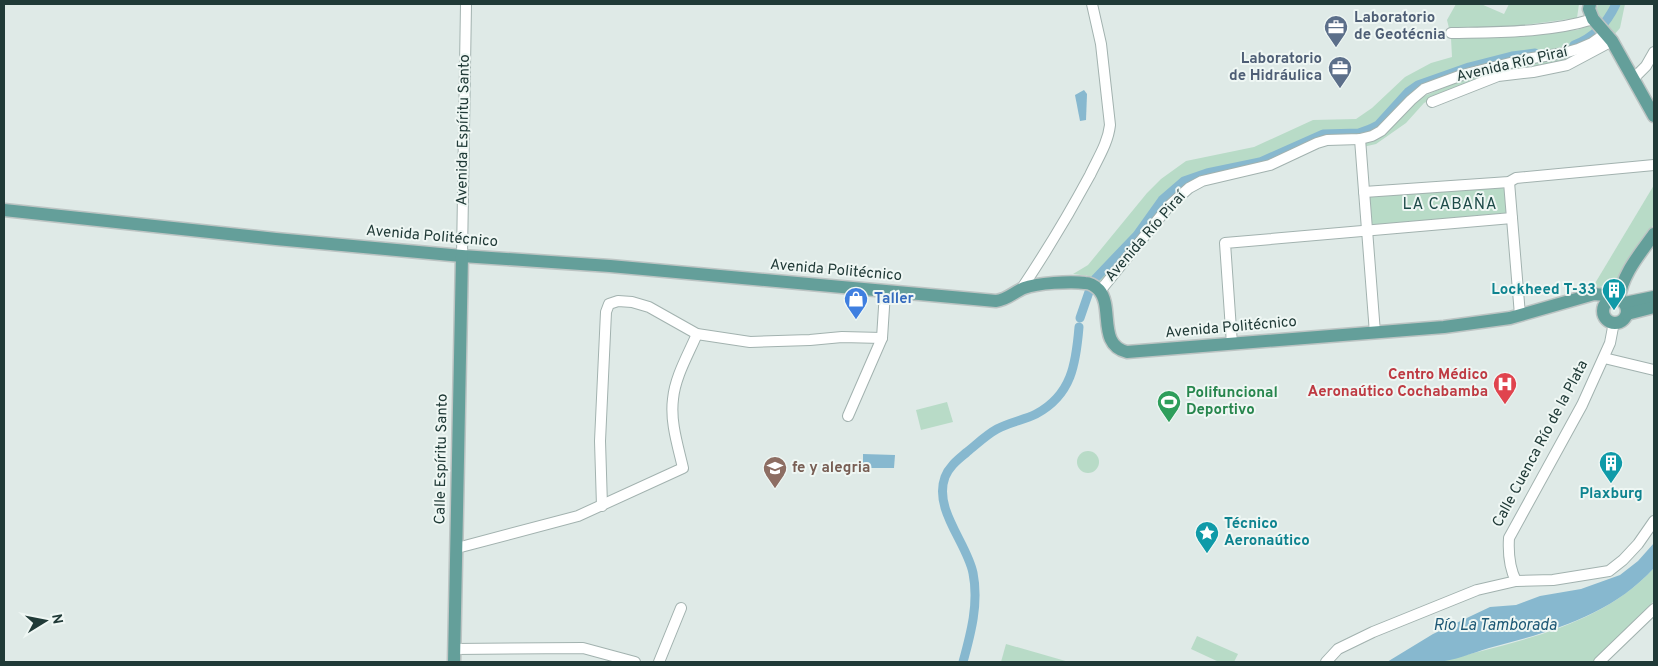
<svg xmlns="http://www.w3.org/2000/svg" width="1658" height="666" font-family="Overpass,sans-serif">
<rect width="100%" height="100%" fill="#dfeae7"/>
<g fill="#b8dbc7">
<path d="M1456 4H1481L1504 14 1509 4H1579L1577 18 1502 28H1449L1447 20Z"/>
<path d="M1598 4H1625L1620 28 1614 35 1596 12Z"/>
<path d="M1591 25 1601 33 1589 41 1423 86 1379 129 1269 162 1201 179 1102 282 1089 276 1073 274 1088 265 1147 193 1161 179 1186 161 1254 147 1313 120 1356 119 1372 108 1405 77 1431 63 1452 57 1451 38 1577 30Z"/>
<path d="M1593 46 1567 62 1459 87 1424 103 1406 123 1376 144 1363 147V141L1383 134 1422 97 1436 91 1463 80Z"/>
<path d="M1654 185V224L1618 278 1612 283 1591 290Z"/>
<path d="M1500 186 1505 190 1507 211 1505 213 1375 225 1371 223 1368 196Z"/>
<path d="M947 402 953 422 921 430 916 410Z"/>
<circle cx="1088" cy="462" r="11"/>
<path d="M1654 568V601L1593 662H1438C1513 642 1599 628 1654 568Z"/>
<path d="M1197 636 1238 654 1234 662H1219L1191 649Z"/>
<path d="M1006 644 1069 662H1001Z"/>
</g>
<g fill="#87b8cf">
<path d="M1084 90 1087 94 1086 120 1080 121 1075 95Z"/>
<path d="M863 454 895 455 894 468H863Z"/>
<path d="M1654 543V568C1610 616 1550 632 1489 648 1472 653 1454 661 1437 662 1421 664 1404 662 1387 662L1433 634 1490 607 1516 605 1540 596 1581 589 1620 575 1638 561Z"/>
</g>
<g fill="none" stroke-linecap="round" stroke-linejoin="round">
<g stroke="#87b8cf" stroke-width="9">
<path d="M1574 45C1594 38 1607 23 1616 4"/>
<path d="M1095 279 1137 235 1162 200 1184 181 1207 173 1260 162 1323 134 1359 133 1370 129 1378 125 1408 92 1418 85 1469 67 1512 56 1535 53"/>
<path d="M1080 318 1090 289"/>
<path d="M963 662C971 633 979 603 973 573 967 543 933 509 945 477 949 466 959 459 967 452 977 444 986 435 997 429 1010 422 1024 420 1036 414 1072 395 1076 363 1079 327"/>
</g>
<g stroke="#a2b2af" stroke-width="12">
<g id="minor">
<path d="M1451 33C1496 32 1550 33 1593 19"/>
<path d="M1634 78 1646 66 1654 52"/>
<path d="M1432 102 1498 76 1533 72 1567 65 1612 41"/>
<path d="M1360 139 1375 333"/>
<path d="M1509 182 1520 315"/>
<path d="M1364 192 1509 182 1516 178 1654 165"/>
<path d="M462 256 466 4"/>
<path d="M1022 288C1046 252 1069 214 1090 175 1098 158 1108 143 1110 125L1101 44 1092 4"/>
<path d="M1100 291 1169 206 1189 188 1202 181 1270 165 1317 143 1327 140 1360 139 1372 136 1381 131 1411 100 1424 89 1462 75 1526 59 1564 53 1578 49 1592 43 1606 33"/>
<path d="M1232 344 1225 243 1512 218"/>
<path d="M1604 358 1654 370"/>
<path d="M848 416 882 338 885 292"/>
<path d="M602 506 600 441 606 312 609 304 618 301 632 302 649 307 697 334 750 342 810 340 842 337 882 338"/>
<path d="M457 548 578 516 683 468C678 446 670 422 673 399 675 377 688 355 697 334"/>
<path d="M1516 581C1509 567 1508 554 1509 538L1582 405 1610 343 1614 322"/>
<path d="M454 649 583 648 635 662"/>
<path d="M659 662 681 608"/>
<path d="M1326 662 1338 649 1373 632 1477 590 1516 581 1553 580 1609 571 1623 560 1638 544 1654 521"/>
<path d="M1599 662 1654 609"/>
</g>
</g>
<g stroke="#bcc4c3" stroke-width="15">
<g id="major">
<path d="M1590 4 1589 9 1593 19 1612 41 1654 116"/>
<path d="M4 210 276 239 462 256 610 266 996 301C1007 300 1014 292 1024 288 1037 283 1071 281 1085 283 1090 283 1095 286 1099 290 1114 307 1097 345 1127 352L1444 327 1510 318 1594 294 1605 295 1610 300"/>
<path d="M1619 299C1622 274 1640 254 1654 234"/>
<circle cx="1615" cy="311" r="12"/>
<path d="M1625 303 1654 297"/>
<path d="M1627 314 1654 307"/>
<path d="M454 662 462 256"/>
</g>
</g>
<use href="#minor" stroke="#fff" stroke-width="10"/>
<use href="#major" stroke="#649f9a" stroke-width="12"/>
</g>
<defs>
<g id="office-pin" transform="scale(1.25)"><path d="M0 17L-7.5 6A9.5 9.5 0 1 1 7.5 6Z" fill="#5c6f8a" stroke="#eff7f4"/><path d="M-6-3h4V-5.5h4V-3h4V5H-6ZM-1-4.5V-3h2v-1.5ZM-6 0V1H6V0Z" fill="#fff"/></g>
<g id="building-pin" transform="scale(1.25)"><path d="M0 17L-7.5 6A9.5 9.5 0 1 1 7.5 6Z" fill="#0f9aa8" stroke="#eff7f4"/><path d="M-4-6H4V6H1V3H-1V6H-4ZM-2.5-4.3h1.7v1.8h-1.7ZM.8-4.3h1.7v1.8H.8ZM-2.5-1h1.7V.8h-1.7ZM.8-1h1.7V.8H.8Z" fill="#fff"/></g>
<g id="shop-pin" transform="scale(1.25)"><path d="M0 17L-7.5 6A9.5 9.5 0 1 1 7.5 6Z" fill="#3f7fe0" stroke="#eff7f4"/><path d="M-5-2.5h2.3a2.7 3.5 0 0 1 5.4 0H5L5.5 6h-11ZM-1.5-2.5h3a1.5 2.3 0 0 0-3 0Z" fill="#fff"/></g>
<g id="hospital-pin" transform="scale(1.25)"><path d="M0 17L-7.5 6A9.5 9.5 0 1 1 7.5 6Z" fill="#e0444e" stroke="#eff7f4"/><path d="M-5-5h3v3.5h4V-5h3V5h-3V1.5h-4V5h-3Z" fill="#fff"/></g>
<g id="stadium-pin" transform="scale(1.25)"><path d="M0 17L-7.5 6A9.5 9.5 0 1 1 7.5 6Z" fill="#2e9e5b" stroke="#eff7f4"/><path d="M0-5a6.5 5 0 1 0 0 10a6.5 5 0 1 0 0-10ZM-3.5-1.8h7v3.6h-7Z" fill="#fff"/></g>
<g id="school-pin" transform="scale(1.25)"><path d="M0 17L-7.5 6A9.5 9.5 0 1 1 7.5 6Z" fill="#8d6e63" stroke="#eff7f4"/><path d="M0-5L7-2L0 1L-7-2ZM-4 1L0 2.5L4 1V4Q0 6-4 4Z" fill="#fff"/></g>
<g id="sight-pin" transform="scale(1.25)"><path d="M0 17L-7.5 6A9.5 9.5 0 1 1 7.5 6Z" fill="#0f9aa8" stroke="#eff7f4"/><path d="M0-6L1.8-2.2L6-1.7L2.9 1.2L3.7 5.4L0 3.3L-3.7 5.4L-2.9 1.2L-6-1.7L-1.8-2.2Z" fill="#fff"/></g>
</defs>
<g fill-rule="evenodd">
<use href="#office-pin" x="1336" y="27"/>
<use href="#office-pin" x="1340" y="68"/>
<use href="#building-pin" x="1614" y="290"/>
<use href="#shop-pin" x="856" y="299"/>
<use href="#hospital-pin" x="1505" y="384"/>
<use href="#stadium-pin" x="1169" y="402"/>
<use href="#building-pin" x="1611" y="463"/>
<use href="#school-pin" x="775" y="468"/>
<use href="#sight-pin" x="1207" y="533"/>
</g>
<g text-anchor="middle" dominant-baseline="central" stroke-width="4" stroke-linejoin="round" paint-order="stroke">
<g font-size="15" font-weight="bold" fill="#4e5e75" stroke="#eff7f4" text-anchor="start">
<text x="1354" y="18">Laboratorio<tspan x="1354" dy="17">de Geotécnia</tspan></text>
<text x="1322" y="59" text-anchor="end">Laboratorio<tspan x="1322" dy="17">de Hidráulica</tspan></text>
</g>
<g font-size="15" fill="#203a37" stroke="#eff7f4">
<text transform="translate(1512 65) rotate(-13)">Avenida Río Piraí</text>
<text transform="translate(464 130) rotate(-89)">Avenida Espíritu Santo</text>
<text transform="translate(432 237) rotate(5)">Avenida Politécnico</text>
<text transform="translate(1146 237) rotate(-49)">Avenida Río Piraí</text>
<text transform="translate(836 271) rotate(5)">Avenida Politécnico</text>
<text transform="translate(1231 328) rotate(-5)">Avenida Politécnico</text>
<text transform="translate(1541 444) rotate(-62)">Calle Cuenca Río de la Plata</text>
<text transform="translate(442 459) rotate(-89)">Calle Espíritu Santo</text>
</g>
<g font-size="15" font-weight="bold" fill="#0d838f" stroke="#eff7f4" text-anchor="end">
<text x="1596" y="290">Lockheed T-33</text>
<text x="1611" y="494" text-anchor="middle">Plaxburg</text>
<text x="1224" y="524" text-anchor="start">Técnico<tspan x="1224" dy="17">Aeronaútico</tspan></text>
</g>
<g font-size="15" font-weight="bold" fill="#366cbe" stroke="#eff7f4" text-anchor="start">
<text x="874" y="299">Taller</text>
</g>
<g font-size="15" font-weight="bold" fill="#be3a42" stroke="#eff7f4" text-anchor="end">
<text x="1488" y="375">Centro Médico<tspan x="1488" dy="17">Aeronaútico Cochabamba</tspan></text>
</g>
<g font-size="15" font-weight="bold" fill="#27864d" stroke="#eff7f4" text-anchor="start">
<text x="1186" y="393">Polifuncional<tspan x="1186" dy="17">Deportivo</tspan></text>
</g>
<g font-size="15" font-weight="bold" fill="#785e54" stroke="#eff7f4" text-anchor="start">
<text x="792" y="468">fe y alegria</text>
</g>
<g font-size="16" letter-spacing="1" fill="#1d4b48" stroke="#eff7f4">
<text x="1450" y="205">LA CABAÑA</text>
</g>
<g font-size="16" font-style="italic" fill="#1c5774" stroke="#eff7f4">
<text x="1495" y="626">Río La Tamborada</text>
</g>
</g>
<rect width="1658" height="666" fill="none" stroke="#203a37" stroke-width="10"/>
<g transform="translate(45 621) rotate(80)" stroke="#eff7f4" stroke-width="4" paint-order="stroke">
<path d="M0-4L9 19L0 12L-9 19Z" fill="#203a37"/>
<text y="-8" font-size="14" font-weight="bold" text-anchor="middle" fill="#203a37">N</text>
</g>
</svg>
